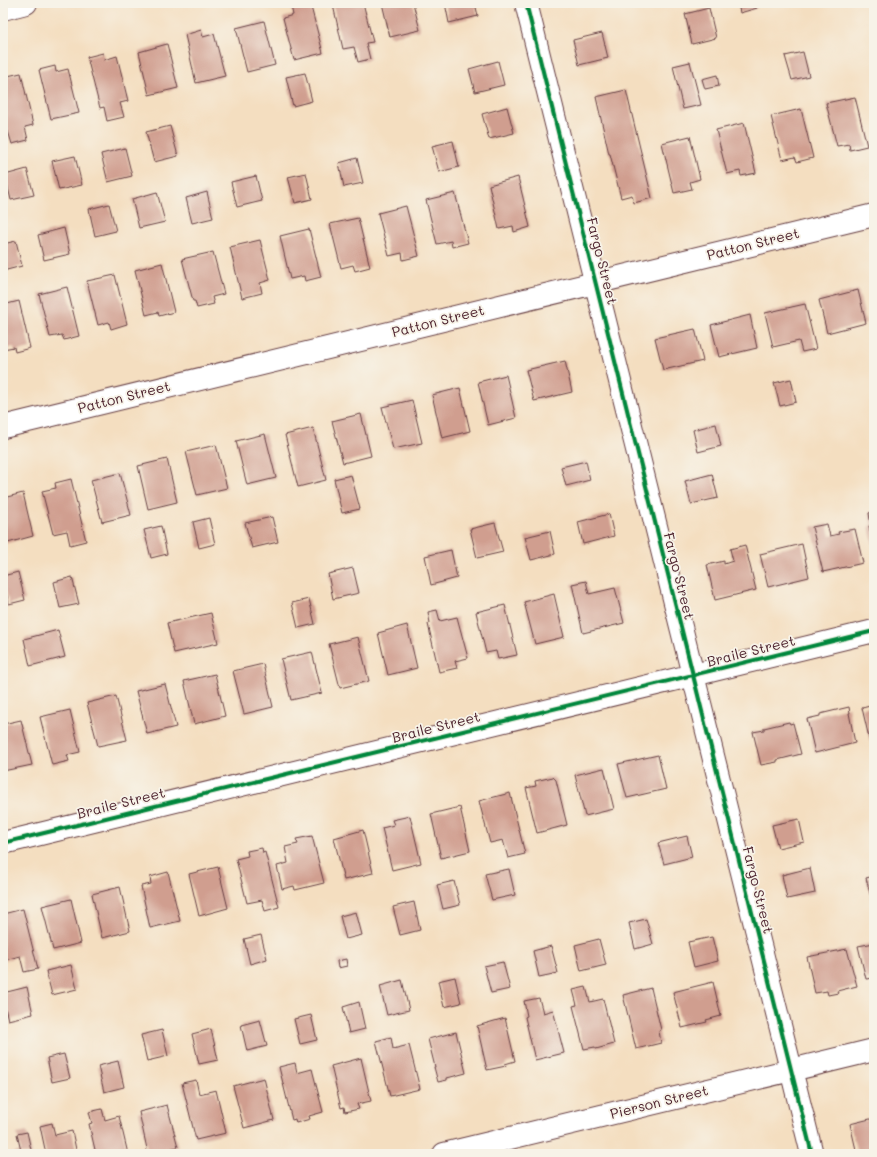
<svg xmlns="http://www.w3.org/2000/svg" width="877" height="1157" viewBox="0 0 877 1157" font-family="Mali,sans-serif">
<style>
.building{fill:#d09e8f}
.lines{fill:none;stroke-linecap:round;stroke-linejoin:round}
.minor-casing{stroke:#643c41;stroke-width:24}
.minor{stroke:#fff;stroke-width:22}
.cycleway-casing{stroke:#f7f3e8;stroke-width:6}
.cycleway{stroke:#00873e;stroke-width:4}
.labels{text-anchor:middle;stroke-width:3.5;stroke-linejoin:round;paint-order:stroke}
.street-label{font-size:14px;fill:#4a1f2b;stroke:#f7f3e8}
</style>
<rect width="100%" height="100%" fill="#f7f3e8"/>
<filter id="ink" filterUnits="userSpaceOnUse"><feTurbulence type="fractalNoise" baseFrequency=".025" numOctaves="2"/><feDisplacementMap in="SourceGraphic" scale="8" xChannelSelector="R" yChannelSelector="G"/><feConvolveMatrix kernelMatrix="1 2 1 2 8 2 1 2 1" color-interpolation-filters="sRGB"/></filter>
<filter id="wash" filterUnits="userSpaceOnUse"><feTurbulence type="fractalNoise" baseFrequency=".012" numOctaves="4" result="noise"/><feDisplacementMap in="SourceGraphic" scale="16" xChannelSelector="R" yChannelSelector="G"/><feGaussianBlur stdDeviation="0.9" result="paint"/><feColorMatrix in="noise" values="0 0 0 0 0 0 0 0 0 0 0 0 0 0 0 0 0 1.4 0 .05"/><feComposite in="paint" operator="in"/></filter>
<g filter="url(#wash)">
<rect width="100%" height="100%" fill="#f4dec0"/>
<g id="blocks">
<!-- building -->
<path class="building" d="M306,3H310L323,53L294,60L283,18L293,15L291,6Z
M341,3H363L373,42L366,43L370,59L358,62L354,47L343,49L333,5Z
M382,3H413L420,30L390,37Z
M445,3H475L478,16L449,23Z
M738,3H755L757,8L740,13Z
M709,8L716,38L692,44L685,14Z
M264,21L275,65L247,72L236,28Z
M201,30L203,37L214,34L225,76L196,83L185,35Z
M602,33L608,58L579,65L573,40Z
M167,44L178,88L149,95L139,52Z
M803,52L809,76L792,80L785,56Z
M103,53L104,60L117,56L128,101L120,103L124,117L107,121L104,107L100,108L87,57Z
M498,61L504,85L475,92L469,69Z
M690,62L701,105L683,109L673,66Z
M55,66L56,72L68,69L79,113L51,119L39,70Z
M21,73L33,125L25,127L28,140L12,144L8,131L4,132L3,130V77Z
M305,73L312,101L293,106L286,77Z
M717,75L719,86L705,89L702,79Z
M626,90L652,198L634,203L632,195L621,198L610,154H609L596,97Z
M855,97L867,146L850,150L849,144L837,146L826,103Z
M507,107L514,133L489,139L482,114Z
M801,109L813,158L797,162L795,157L782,160L771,116Z
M744,123L756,173L741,176L740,171L727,174L716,130Z
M170,126L178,156L154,162L146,132Z
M690,136L700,179L690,182L692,189L674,193L662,143Z
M453,141L459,167L439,172L432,146Z
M125,148L132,176L108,182L101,154Z
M75,156L82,185L59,190L52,161Z
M357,158L363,183L344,187L339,163Z
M27,169L34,195L11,200L5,175Z
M306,173L312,199L295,203L288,177Z
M256,176L262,201L237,207L231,182Z
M518,177L530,227L514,232L513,226L499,229L489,185Z
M157,192L165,222L139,228L132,199Z
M207,192L213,218L192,223L186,198Z
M455,193L468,243L452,247L451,241L437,244L426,200Z
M109,204L116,231L95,236L89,209Z
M406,206L419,256L403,260L402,253L389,256L378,213Z
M358,218L370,267L355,271L353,265L341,268L330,224Z
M64,228L70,254L44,260L38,235Z
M309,229L321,277L305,281L304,276L290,279L280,236Z
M260,240L270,280L260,283L262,293L242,298L230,247Z
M16,241L22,266L3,271V244Z
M213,252L224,294L212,297L214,304L197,308L195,301H193L182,259Z
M162,263L174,312L159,316L158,312L146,315L135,270Z
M115,275L127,324L111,329L109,322L98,325L87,281Z
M67,287L79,336L64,340L62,335L50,337L39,294Z
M858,290L866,323L827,333L819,300Z
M19,301L30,348L15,352L14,347L3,349V305Z
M805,304L816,349L802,352L799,341L773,347L765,313Z
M750,315L757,348L719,357L711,325Z
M695,329L703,361L663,370L655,338Z
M565,361L572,392L534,401L526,370Z
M506,375L516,418L488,425L478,382Z
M791,379L796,402L780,406L774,383Z
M460,388L470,431L442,438L432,395Z
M412,400L422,443L393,449L382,407Z
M361,414L371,456L343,463L332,421Z
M716,424L721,446L698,452L693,430Z
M313,428L326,480L298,487L285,435Z
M265,434L276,478L247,485L236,441Z
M216,445L227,488L197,495L186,452Z
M167,459L177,502L148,509L138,466Z
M586,461L590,480L566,486L561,467Z
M120,473L131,515L102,522L91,480Z
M712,474L718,498L691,504L685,481Z
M351,475L360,509L342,513L334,479Z
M71,479L86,541L70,545L67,531L53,534L42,491L56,488L55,483Z
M23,493L33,536L4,544L3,538V498Z
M874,511V544H873L869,526L871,525L869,513Z
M609,514L614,536L583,544L578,522Z
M272,517L278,542L252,548L245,523Z
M209,518L215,544L199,548L193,522Z
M495,523L503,552L477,558L470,529Z
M827,524L830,536L839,534L838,532L855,529L863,563L823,572L812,527Z
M161,526L167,554L151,558L144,530Z
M550,531L555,554L531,560L525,537Z
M802,544L809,577L768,587L760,554Z
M745,545L756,590L715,600L707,565L724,561V564L733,561L730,549Z
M451,550L457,578L431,585L425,556Z
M353,568L359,593L333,599L328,574Z
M18,572L25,600L9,604L3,580V576Z
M72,577L79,604L60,608L54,582Z
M586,581L589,594L615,588L624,623L583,633L572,584Z
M554,594L564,637L535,644L524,602Z
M309,599L315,624L298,628L292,603Z
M505,605L517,655L498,659L496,651L486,653L476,612Z
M437,610L440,621L457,617L468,658L455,661L457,668L439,672L428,624L430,623L428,612Z
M211,613L218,643L174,653L167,623Z
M407,625L417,668L388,675L378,633Z
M58,630L65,657L30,666L24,639Z
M358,637L369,681L340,688L329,644Z
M312,652L322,693L291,700L281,659Z
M263,664L273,707L244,714L233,671Z
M215,674L225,716L194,724L184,681Z
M165,684L176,727L147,734L136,691Z
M116,696L127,740L98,746L87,703Z
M874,705V741L870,742L862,708Z
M849,707L850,713H849L855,743L815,753L807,719L820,716V714Z
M70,710L80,752L67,755L69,761L52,765L40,717Z
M21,720L32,765L3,771V724Z
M789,722L790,724L793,723L801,754L777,760V762L761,765L753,732L764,730V728Z
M658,755L666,789L627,798L618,764Z
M604,768L614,809L585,816L575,775Z
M553,777L556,780L567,825L537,833L526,788L536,786L535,781Z
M510,793L525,854L508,858L503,840L490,843L479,801Z
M460,807L470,851L441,858L431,814Z
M410,816L421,863L392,870L382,828L394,825L392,820Z
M799,819L804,842L778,848L772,825Z
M363,830L373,873L344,880L334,838Z
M312,836L324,883L295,890L294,886L282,889L277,866L288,863L285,847L298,844L296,839Z
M687,836L692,857L664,864L658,843Z
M262,848L263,853L265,852L279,907L265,911L262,900L247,903L236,859L248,856L247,851Z
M218,867L228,908L199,916L189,874Z
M810,868L815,893L787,899L782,875Z
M509,869L515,895L492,900L485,874Z
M168,872L180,921L150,928L141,886L151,884L150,877Z
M874,876V905H873L866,878Z
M454,881L460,905L443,909L437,885Z
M120,887L130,931L102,938L92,894Z
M71,899L81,943L53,950L42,906Z
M414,902L420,930L400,935L393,907Z
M23,909L38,969L24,972L20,956L5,960L3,953V914Z
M356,912L362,935L346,939L340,916Z
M646,919L653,944L635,949L629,923Z
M261,935L267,959L250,964L244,939Z
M712,937L718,961L694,967L688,942Z
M599,939L606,965L581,971L575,945Z
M874,943V978L866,979L858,946Z
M551,946L558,973L539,977L533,951Z
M847,949L857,986L837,991L838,993L828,995L827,991L815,993L807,957Z
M346,959L347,966L338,968L337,961Z
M503,962L510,989L491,993L484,966Z
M71,965L77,989L52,995L46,971Z
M455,977L461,1003L444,1007L438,981Z
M402,980L409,1010L387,1015L380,986Z
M713,982L721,1016L706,1020L707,1022L682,1028L673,992Z
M27,987L33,1014L8,1020L3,999V993Z
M586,987L590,1002L603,999L614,1044L596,1049L595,1047L584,1049L573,1006L577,1005L573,990Z
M651,988L661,1030L659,1031L661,1043L636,1049L623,995Z
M539,998L543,1013L553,1010L564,1053L535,1060L525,1017L527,1016L524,1001Z
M359,1002L365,1029L349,1033L343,1007Z
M311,1015L317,1040L300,1044L294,1019Z
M505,1018L515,1061L505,1064L506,1066L487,1070L477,1026Z
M260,1020L267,1046L247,1051L241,1025Z
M211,1029L218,1060L199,1064L192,1034Z
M162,1030L168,1056L147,1061L141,1035Z
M456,1032L466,1073L447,1078V1080L438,1082L434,1067H435L428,1039Z
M391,1037L393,1049L409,1045L420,1089L390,1096L376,1041Z
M64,1054L70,1078L52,1082L47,1058Z
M361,1058L371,1101L357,1104L359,1109L345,1112L344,1107L341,1108L331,1066Z
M118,1061L124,1087L104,1092L98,1066Z
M295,1063L297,1073L312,1069L323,1112L309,1116L310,1119L296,1123L295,1119L292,1120L279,1067Z
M264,1078L274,1120L244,1128L233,1086Z
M196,1080L199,1094L216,1090L226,1133L196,1140L182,1083Z
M167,1105L178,1147L164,1150L165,1152L157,1154H147L146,1149H147L139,1112Z
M102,1109L105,1120L119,1116L128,1154H96L89,1124L92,1123L89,1112Z
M874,1118V1154H857L850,1124Z
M52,1123L55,1135L72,1131L77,1154H46L40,1126Z
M27,1132L32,1154H12L21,1151L17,1134Z"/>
</g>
</g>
<g filter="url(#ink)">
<use href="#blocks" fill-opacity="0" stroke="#643c41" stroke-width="1"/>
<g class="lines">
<defs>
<path id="minor" d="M526,3L812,1154
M3,9L26,3
M3,427L874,215
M3,843L874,631
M444,1154L874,1050"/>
</defs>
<!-- minor casing -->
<use href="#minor" class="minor-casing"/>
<!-- minor -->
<use href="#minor" class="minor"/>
<defs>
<path id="cycleway" d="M526,3L812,1154
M3,843L874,631"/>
</defs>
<!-- cycleway casing -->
<use href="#cycleway" class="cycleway-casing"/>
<!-- cycleway -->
<use href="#cycleway" class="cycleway"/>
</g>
</g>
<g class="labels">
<!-- street labels -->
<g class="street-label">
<text transform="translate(753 244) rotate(-14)" y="5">Patton Street</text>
<text transform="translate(602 261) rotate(76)" y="5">Fargo Street</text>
<text transform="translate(438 321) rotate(-14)" y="5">Patton Street</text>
<text transform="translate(124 397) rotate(-14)" y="5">Patton Street</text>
<text transform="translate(679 576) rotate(76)" y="5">Fargo Street</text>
<text transform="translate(751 651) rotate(-14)" y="5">Braile Street</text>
<text transform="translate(436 727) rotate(-14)" y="5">Braile Street</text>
<text transform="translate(121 803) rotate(-14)" y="5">Braile Street</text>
<text transform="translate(758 890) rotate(76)" y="5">Fargo Street</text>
<text transform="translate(659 1102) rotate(-14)" y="5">Pierson Street</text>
</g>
</g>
<!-- margin -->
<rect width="877" height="1157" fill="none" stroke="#f7f3e8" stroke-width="16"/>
</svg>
